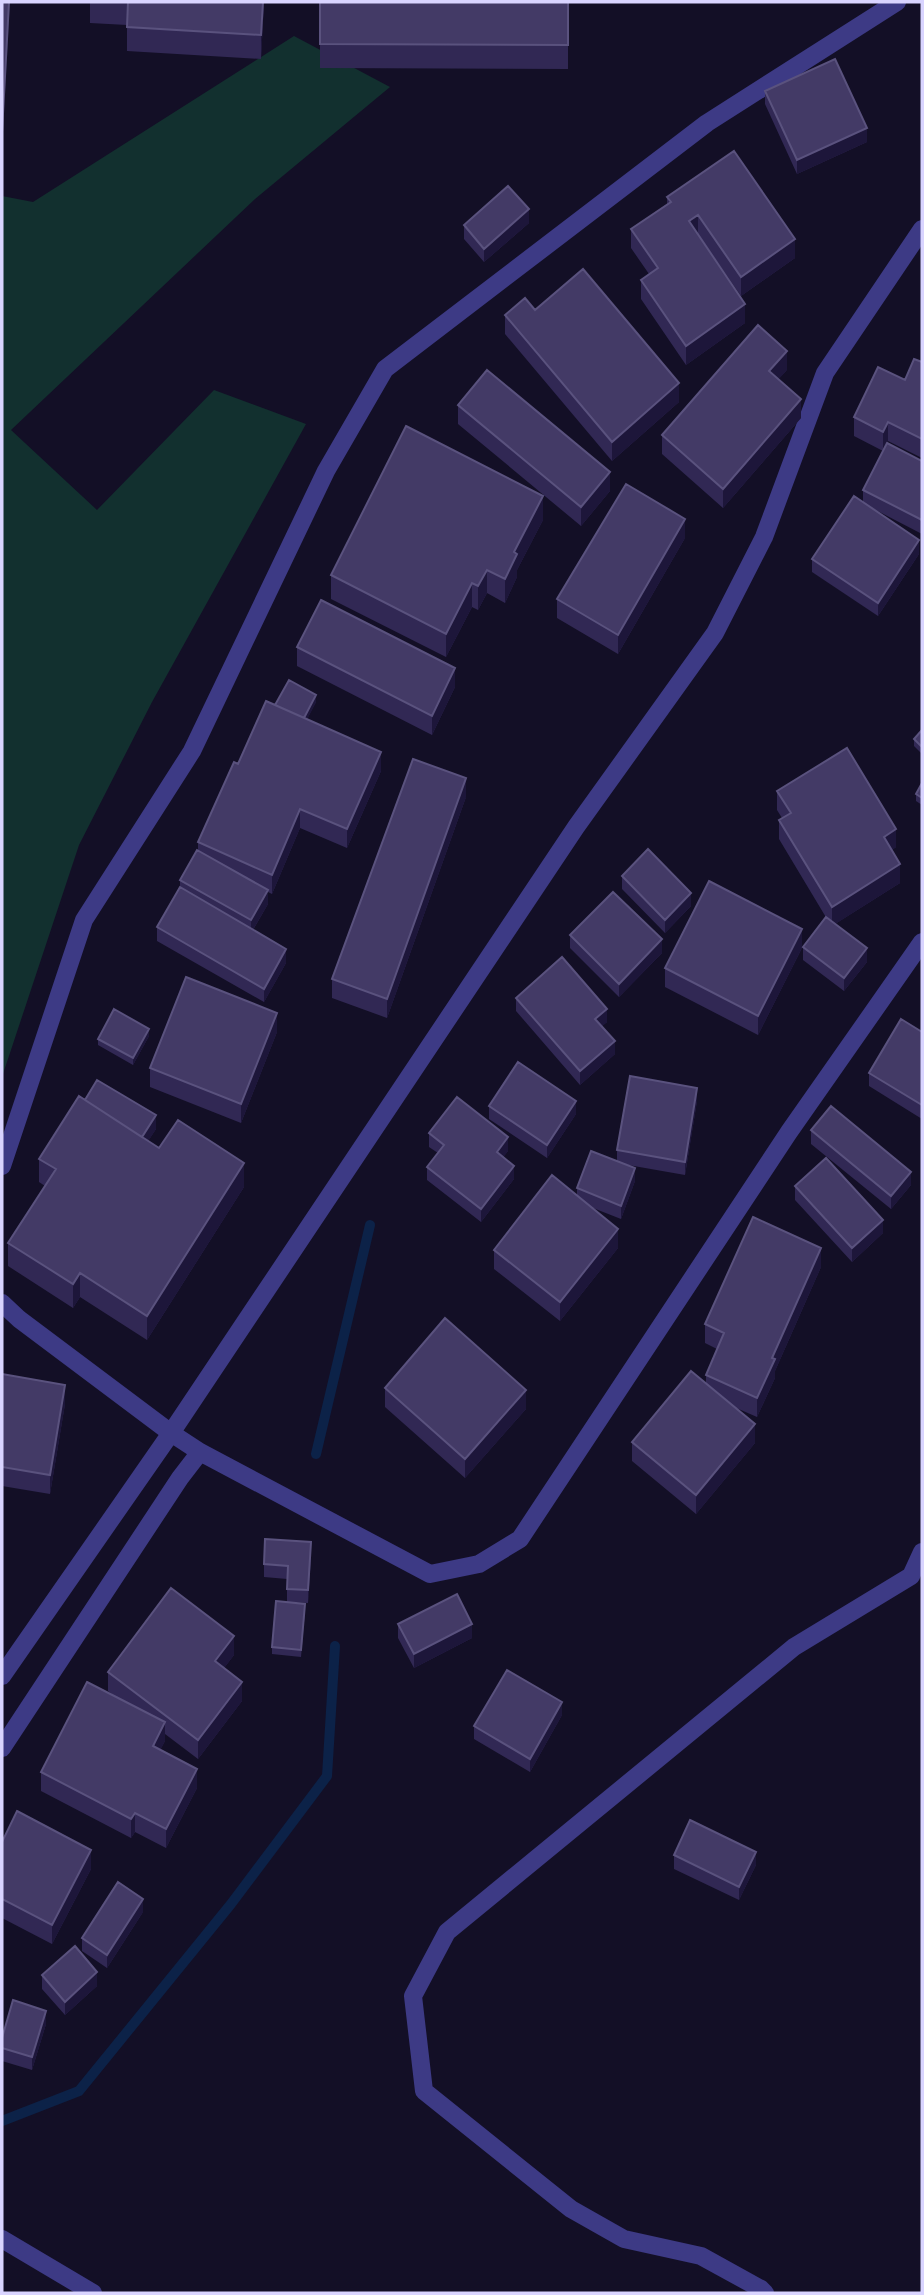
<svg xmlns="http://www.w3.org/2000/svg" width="924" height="2295" viewBox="0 0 924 2295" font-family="'Space Grotesk',sans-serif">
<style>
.green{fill:#12302f}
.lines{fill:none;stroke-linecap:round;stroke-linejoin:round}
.stream{stroke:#0c2248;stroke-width:10}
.minor{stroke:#3d3a85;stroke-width:18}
.wall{fill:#312854}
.shaded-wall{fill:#1d163a}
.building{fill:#433a66;stroke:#5a527e;stroke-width:2}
</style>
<rect width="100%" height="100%" fill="#130f26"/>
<!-- green -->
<path class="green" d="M294,36L390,87L255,199L11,430L97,510L214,390L306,424L152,702L79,845L2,1077V196L33,202Z"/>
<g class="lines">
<!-- stream -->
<path class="stream" d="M316,1454L370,1225
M2,2121L79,2091L231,1904L327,1776L335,1646"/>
<!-- minor -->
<path class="minor" d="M2,1166L84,920L192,751L326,471L385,369L707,123L897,2
M2,1303L19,1319L171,1433L200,1452L430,1574L479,1564L520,1539L789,1132L922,942
M2,1676L171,1433L576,827L715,633L764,537L825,373L922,229
M2,1748L180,1478L200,1452
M2,2239L93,2293
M765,2293L761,2289L701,2256L624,2239L571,2209L424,2091L413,1996L447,1932L794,1647L911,1576L922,1552"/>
</g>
<!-- wall -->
<path class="wall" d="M90,2H264L261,59L127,51V25L90,23Z
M320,2H568V69L320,68Z
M765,91L867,142L797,174L765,104Z
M667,197L795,258L741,296L698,234L745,323L686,365L641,299V280L649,274L631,248V229L667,204Z
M529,223L484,262L464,239V225Z
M505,315L679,402L612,461L505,334Z
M922,362V458L888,441L883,451L854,436V417L905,380Z
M787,370L778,379L801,418L723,508L662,454V435Z
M458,405L610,491L581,526L458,424Z
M922,461V534L868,506L919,554L878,616L812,572V559L863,503V490Z
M543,520L517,570V577L505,603L487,593L478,610L472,607L446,657L331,599V575Z
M685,538L618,654L557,618V599Z
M297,647L455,687L432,735L297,666Z
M316,702L307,719L381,771L347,848L300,828L272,894L268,892V904L253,930L286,963L264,1002L157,941V927L180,888V880L198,851V842L238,764L275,705Z
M922,730V754L914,746V739Z
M922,783V805L916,801V794Z
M777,791L896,847L892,850L900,883L835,924L867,962L844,991L803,960V947L827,919L779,839V820L782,818L777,810Z
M466,797L387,1018L332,998V979Z
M622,876L691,906L665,933L622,889Z
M570,935L662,953L619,997L570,948Z
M802,948L758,1035L665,987V968Z
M516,998L607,1022L602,1026L615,1054L580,1085L516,1011Z
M277,1032L241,1123L150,1087V1068Z
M922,1032V1119L869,1086V1073Z
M149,1036L133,1065L98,1045V1039Z
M85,1100L156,1129L148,1141L159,1148L244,1187L147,1340L80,1297L73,1308L8,1266V1243L45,1186L39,1182V1159Z
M697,1101L685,1175L628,1165L635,1181L621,1219L593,1208L618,1248L560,1321L494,1269V1250L577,1196V1188L617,1161V1150Z
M489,1106L576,1114L547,1158L489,1119Z
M811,1130L911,1185L891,1209L811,1144Z
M429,1133L508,1151L503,1157L514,1179L481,1222L427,1180V1167L438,1153L429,1147Z
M795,1186L883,1233L852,1262L795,1200Z
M821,1267L775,1371V1378L757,1417L734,1407L755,1443L696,1514L632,1461V1442L706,1383V1375L717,1349L705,1343V1324Z
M2,1374L65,1404L50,1494L2,1486Z
M385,1388L526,1409L465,1478L385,1407Z
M311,1556L308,1603L287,1602V1579L264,1577V1564Z
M305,1611L301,1657L272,1654V1647Z
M398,1624L472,1638L414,1668L398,1638Z
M234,1655L224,1668L242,1701L198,1759L165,1734V1741L160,1750L197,1788L166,1848L135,1832L131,1838L41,1791V1772L116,1697L108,1691V1672Z
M562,1715L530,1772L474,1739V1726Z
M2,1842L91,1869L52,1944L2,1918Z
M674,1855L756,1865L739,1900L674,1869Z
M143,1912L107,1968L82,1951V1938Z
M42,1975L97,1986L65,2015L42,1989Z
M46,2024L32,2070L2,2061V2038Z"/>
<!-- shaded-wall -->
<path class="shaded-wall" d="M9,2H10L2,151V132Z
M263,2H264L261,59V35Z
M867,128V142L797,174V160Z
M529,209V223L484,262V249Z
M698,215V234L689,221Z
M795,239V258L741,296V277Z
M745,304V323L686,365V346Z
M787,351V370L769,390V371Z
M679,383V402L612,461V442Z
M801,399V418L723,508V489Z
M888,422V441L883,451V432Z
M610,472V491L581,526V507Z
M543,496V520L517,570V577L505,603V579L514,552Z
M685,519V538L618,654V635Z
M919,540V554L878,616V603Z
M487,570V593L478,610V586Z
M472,583V607L446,657V634Z
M455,668V687L432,735V716Z
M316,695V702L303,728V721Z
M381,752V771L347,848V829Z
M466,778V797L387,1018V999Z
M300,809V828L272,894V875Z
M896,829V847L884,856V837Z
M900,864V883L832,926V907Z
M268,890V904L251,933V920Z
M691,893V906L665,933V920Z
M802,929V948L758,1035V1016Z
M662,939V953L619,997V984Z
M867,948V962L844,991V978Z
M286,949V963L264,1002V989Z
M607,1009V1022L595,1032V1019Z
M277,1013V1032L241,1123V1104Z
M149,1029V1036L133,1065V1058Z
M615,1041V1054L580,1085V1071Z
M697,1088V1101L685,1175V1162Z
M576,1101V1114L547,1158V1145Z
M156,1115V1129L140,1154V1141Z
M508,1137V1151L497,1166V1152Z
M244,1163V1187L147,1340V1316Z
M514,1166V1179L481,1222V1209Z
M635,1168V1181L621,1219V1206Z
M911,1172V1185L891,1209V1196Z
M883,1220V1233L852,1262V1248Z
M618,1229V1248L560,1321V1302Z
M821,1248V1267L775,1371V1378L757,1417V1398L772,1358Z
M80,1273V1297L73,1308V1284Z
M65,1385V1404L50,1494V1475Z
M526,1390V1409L465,1478V1459Z
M755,1424V1443L696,1514V1495Z
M311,1542V1556L308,1603V1590Z
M472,1624V1638L414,1668V1654Z
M234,1636V1655L215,1680V1661Z
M242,1682V1701L198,1759V1740Z
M562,1702V1715L530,1772V1759Z
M165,1722V1741L153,1765V1746Z
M197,1769V1788L166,1848V1829Z
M135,1813V1832L131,1838V1819Z
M91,1850V1869L52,1944V1925Z
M756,1852V1865L739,1900V1887Z
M143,1899V1912L107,1968V1955Z
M97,1972V1986L65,2015V2002Z
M46,2011V2024L32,2070V2057Z"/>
<!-- building -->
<path class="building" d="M2,2H9L2,132Z
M128,2H263L261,35L127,27Z
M320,2H568V45L320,44Z
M835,59L867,128L797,160L765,91Z
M734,151L795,239L741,277L698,215L689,221L745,304L686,346L641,280L658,268L631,229L671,202L667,197Z
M508,186L529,209L484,249L464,225Z
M583,269L679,383L612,442L505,315L525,298L535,310Z
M758,325L787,351L769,371L801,399L723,489L662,435Z
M914,359L922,362V439L888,422L883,432L854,417L878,367L905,380Z
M487,370L610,472L581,507L458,405Z
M406,426L543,496L514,552L517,554L505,579L487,570L478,586L472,583L446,634L331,575Z
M887,443L922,461V520L863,490Z
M626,484L685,519L618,635L557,599Z
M854,496L919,540L878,603L812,559Z
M321,600L455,668L432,716L297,647Z
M289,680L316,695L304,718L275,705Z
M266,701L381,752L347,829L300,809L272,875L198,842L234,762L238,764Z
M922,730V747L914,739Z
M847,748L896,829L884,837L900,864L832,907L779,820L791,813L777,791Z
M413,759L466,778L387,999L332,979Z
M922,783V798L916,794Z
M648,849L691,893L665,920L622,876Z
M197,850L268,890L251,920L180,880Z
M709,881L802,929L758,1016L665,968Z
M180,887L286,949L264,989L157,927Z
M613,892L662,939L619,984L570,935Z
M826,917L867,948L844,978L803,947Z
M562,957L607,1009L595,1019L615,1041L580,1071L516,998Z
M186,977L277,1013L241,1104L150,1068Z
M114,1009L149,1029L133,1058L98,1039Z
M901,1019L922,1032V1105L869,1073Z
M518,1062L576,1101L547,1145L489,1106Z
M630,1076L697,1088L685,1162L617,1150Z
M97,1080L156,1115L142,1137L85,1100Z
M79,1096L159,1148L178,1120L244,1163L147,1316L80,1273L73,1284L8,1243L56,1169L39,1159Z
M457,1097L508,1137L497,1152L514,1166L481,1209L427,1167L444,1145L429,1133Z
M831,1106L911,1172L891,1196L811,1130Z
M591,1151L635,1168L621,1206L577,1188Z
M826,1158L883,1220L852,1248L795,1186Z
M552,1175L618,1229L560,1302L494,1250Z
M753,1217L821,1248L772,1358L775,1359L757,1398L706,1375L724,1333L705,1324Z
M445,1318L526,1390L465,1459L385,1388Z
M691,1371L755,1424L696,1495L632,1442Z
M2,1374L65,1385L50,1475L2,1467Z
M265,1539L311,1542L308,1590L287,1589L288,1566L264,1564Z
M171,1588L234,1636L215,1661L242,1682L198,1740L108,1672Z
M457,1594L472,1624L414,1654L398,1624Z
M276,1601L305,1604L301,1650L272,1647Z
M507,1670L562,1702L530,1759L474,1726Z
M87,1682L165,1722L153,1746L197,1769L166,1829L135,1813L131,1819L41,1772Z
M17,1811L91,1850L52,1925L2,1899V1842Z
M690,1820L756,1852L739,1887L674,1855Z
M118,1882L143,1899L107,1955L82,1938Z
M75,1946L97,1972L65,2002L42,1975Z
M13,2000L46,2011L32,2057L2,2048V2038Z"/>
<!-- border -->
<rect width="924" height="2295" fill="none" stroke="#d9d4ff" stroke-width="7"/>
</svg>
